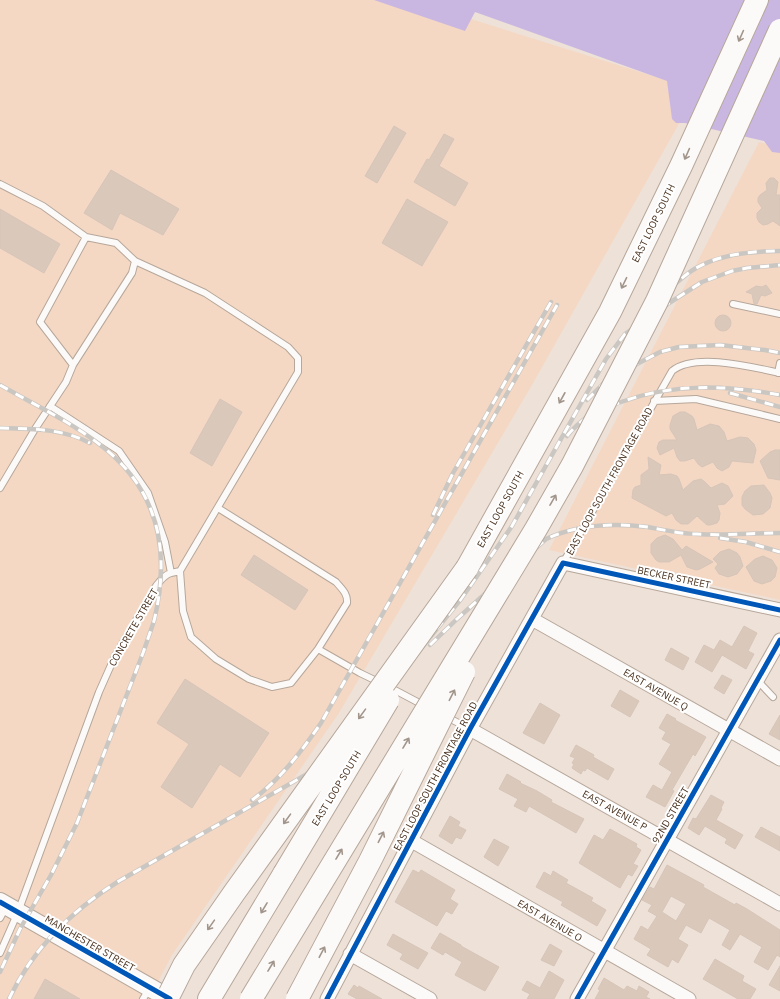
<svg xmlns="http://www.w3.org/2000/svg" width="780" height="999" viewBox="0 0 780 999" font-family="'IBM Plex Sans',sans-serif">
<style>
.built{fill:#f4d8c4}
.water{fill:#cab7e1}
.building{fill:#dac8bb;stroke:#d6c5b8;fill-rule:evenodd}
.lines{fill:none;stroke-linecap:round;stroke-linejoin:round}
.lane-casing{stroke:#b6a79a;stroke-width:8}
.street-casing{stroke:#b6a79a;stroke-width:15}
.secondary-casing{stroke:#b6a79a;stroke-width:20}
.highway-casing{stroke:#b6a79a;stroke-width:24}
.lane{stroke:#fcfaf9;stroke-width:6}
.street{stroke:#fcfaf9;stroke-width:13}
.secondary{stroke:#fcfaf9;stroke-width:18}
.highway{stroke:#fcfaf9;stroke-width:22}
.rail-casing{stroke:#cac6c2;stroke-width:4.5}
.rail{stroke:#fff;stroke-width:3;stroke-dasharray:9;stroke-linecap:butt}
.highway-bridge-casing{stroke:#b6a79a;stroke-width:24;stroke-linecap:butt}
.highway-bridge{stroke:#fcfaf9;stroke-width:22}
.cycleway-casing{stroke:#fff;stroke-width:8}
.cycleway{stroke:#0057b8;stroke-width:5}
.oneway{stroke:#a2968c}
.labels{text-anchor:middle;stroke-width:4;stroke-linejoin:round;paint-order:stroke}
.street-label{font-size:10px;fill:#49321f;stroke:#fff}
</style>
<rect width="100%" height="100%" fill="#eee1d8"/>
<!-- built -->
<path class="built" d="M0,0H410L698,90L532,385L339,713L172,955L149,999H0Z
M759,142L780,147V600L549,550Z"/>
<!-- water -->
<path class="water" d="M374,0H780V153L772,152L764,141L685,123H676L672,119L667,81L475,12L465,31Z"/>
<!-- building -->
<path class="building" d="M394,126L406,133L377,183L365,176Z
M444,134L454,139L439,166L468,183L455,206L414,182L427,159L429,160Z
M111,170L179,209L163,235L120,213L112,230L84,213Z
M770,178H774L778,182L776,195H780V226L773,221L768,224L763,225L759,222L757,218V213L762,208L758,202V198L760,195L767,190L766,183Z
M407,199L448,222L422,266L382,243Z
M0,209L60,244L44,273L0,248Z
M766,285L772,293L765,296L761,295L757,304H754L752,294L746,292L756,286L762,287Z
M715 323a8 8 0 1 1 16 0a8 8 0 1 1-16 0Z
M220,399L242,412L212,466L190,453Z
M680,412H685L692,416L694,419L697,430L710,424L719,426L724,432L727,441L740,437L748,438L754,444L756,450L753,463L732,461L729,467L722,471L717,468L713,462L702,467L698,464L694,458L685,461H680L677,457L674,448L660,455L657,448L659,442L663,440H677L670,429V425L673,416Z
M775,450H780V480L768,478L760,461L770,452Z
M648,457L661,465L659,475L671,474L677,476L679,479L683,490L693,481L701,479L705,482L711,488L722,483L728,486L733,496L725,504L717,505L720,513L719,520L717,523L710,525H707L697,516L688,524H681L676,520L672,513L666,516L632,498L633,490L635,487L641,485V475L649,469Z
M764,485L770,493L772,498L770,508L763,514L753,515L745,509L742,505V497L745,491L751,486Z
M665,535L673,539L682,550L686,546L713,562L700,569L696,570L687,567L681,555L669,562H659L656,560L651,553V544L657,538Z
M729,549L737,553L740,557L743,566L737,574L728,577L719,574L715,568L718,564L713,559L720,552Z
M254,555L308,590L295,610L241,575Z
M763,556L772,560L777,568L775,577L771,581L762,584L754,581L746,567L755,559Z
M744,626L757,633L748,651L754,654L746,669L722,655L712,672L695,662L704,645L714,650L720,640L732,647Z
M671,648L689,658L683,670L665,660Z
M722,675L732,680L724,694L714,688Z
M185,679L269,733L240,777L220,764L192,808L161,787L189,744L157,723Z
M620,690L639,701L630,717L611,706Z
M540,703L560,715L544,744L523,733Z
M667,714L676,719L675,720L706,737L695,756L693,754L672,790L674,791L665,807L646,797L653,785L662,790L672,772L659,764L671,744L662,739L666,732L659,728Z
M780,715V740L769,734Z
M576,745L594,755L593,757L614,769L608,780L587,768L585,771L583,770L581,774L572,768L574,764L572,763L575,758L570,756Z
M507,774L521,782L520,783L537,791L552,800L551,802L584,819L576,833L529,806L526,812L514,806L518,799L499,789Z
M711,795L724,802L721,808L722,809L716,820L743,835L735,849L725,843L727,839L705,826L699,835L688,828L693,818L696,819Z
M450,816L460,822L458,826L466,830L461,839L456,837L452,844L439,836Z
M761,827L780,837V851L755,837Z
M610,829L637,844L636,847L641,850L633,864L638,866L632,876L628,874L620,888L579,863L594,835L603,840Z
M494,839L509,847L498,866L484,857Z
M667,865L704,885L703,887L735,905L736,903L747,909L780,930V957L777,955L768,970L754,962L762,947L740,934L730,950L722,945L730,930L709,918L701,933L686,925L678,939L688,945L678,963L672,959L668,967L647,955L651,949L634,939L641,926L648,930L657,916L648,911L652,905L642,900L650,887L654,889ZM671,896L686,904L676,921L662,912Z
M413,870L419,873L421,870L455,890L450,899L458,904L452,914L446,911L437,926L395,902Z
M553,871L568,880L566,883L593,898L591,901L606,910L597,926L561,905L563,902L536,887L544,872L551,876Z
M440,933L461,945V946L499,967L485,991L455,975L462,962L445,952L443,955L431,948Z
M393,934L428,953L418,969L400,959L403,954L387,945Z
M550,944L562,951L554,966L541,960Z
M715,959L744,976L742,981L756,989L750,999H738L703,979Z
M780,966V991L769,985Z
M549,971L564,980L554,999H527L530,994L522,990L527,981L540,988Z
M604,978L624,990L627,986L637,991L639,986L649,992L646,997L650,999H595L600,990L598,989Z
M45,979L80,999H34Z
M354,985L358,988L359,986L382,999H357L348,994Z"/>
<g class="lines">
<defs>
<path id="lane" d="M0,184L43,206L86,237L116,243L135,261L132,273L73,365
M135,261L205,293L288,347L298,358V372L180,571
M733,304L780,314
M778,373L780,363
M654,401L696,399L780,419
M0,488L35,429L66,382L73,365L40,322L86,237
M563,563L672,371C695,352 752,367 780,373
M171,573L180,571L183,611L191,637L216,659L249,679L272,687L291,683L318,649L347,603C348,594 342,589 336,582L218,508
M318,649L360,673L391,688L425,706
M757,680L773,697
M445,716L470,729
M0,918L6,907
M0,953L18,912L99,692L115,656L156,586C161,580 164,575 171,573L165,542L148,493L119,451L50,406
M143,999L149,989"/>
<path id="street" d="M532,619L780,759
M470,729L780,904
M410,840L689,999
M350,954L430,999
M327,999L470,729L563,563L780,610
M577,999L780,640"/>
<path id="secondary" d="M0,902L170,999"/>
<path id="highway" d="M467,568L610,312L681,166L757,0
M209,999L284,874"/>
</defs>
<!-- lane casing -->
<use href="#lane" class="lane-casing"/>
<!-- street casing -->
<use href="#street" class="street-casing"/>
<!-- secondary casing -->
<use href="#secondary" class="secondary-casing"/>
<!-- highway casing -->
<use href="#highway" class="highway-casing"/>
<!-- lane -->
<use href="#lane" class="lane"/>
<!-- street -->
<use href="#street" class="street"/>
<!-- secondary -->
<use href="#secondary" class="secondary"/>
<!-- highway -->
<use href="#highway" class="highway"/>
<defs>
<path id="rail" d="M643,316C660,300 676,280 696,268C721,254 752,251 780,251
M0,385C33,404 69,421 99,444C159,489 171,551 154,621L143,653L77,823L51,875L20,929L0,972
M730,393L780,407
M587,400L603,384L635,365L660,352L679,347L720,345L765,350L780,353
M0,428C31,429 61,428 90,443
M567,436C574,427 588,415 598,410C605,407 613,405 621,402C674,383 725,385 780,395
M433,515L453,473L551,302
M720,538L746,542L780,552
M430,645L457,619L546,539C578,524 615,523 648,527C664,530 681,534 697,534C725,536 752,533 780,533
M252,800C281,779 301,752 321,723L557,305
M9,999C33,948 71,911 119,881L316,769L342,748L361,728L402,672L461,599L512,526L606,359L625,334L666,305L702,282L732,271L747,268L780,265"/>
</defs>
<!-- rail casing -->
<use href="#rail" class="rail-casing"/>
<!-- rail -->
<use href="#rail" class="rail"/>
<defs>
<path id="highway-bridge" d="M284,874L388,700
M167,999L184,965L234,893L467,568
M251,999L536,529L572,466L657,301L780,30
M297,999L370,861L464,672"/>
</defs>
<!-- highway-bridge casing -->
<use href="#highway-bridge" class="highway-bridge-casing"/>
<!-- highway-bridge -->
<use href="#highway-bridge" class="highway-bridge"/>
<defs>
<path id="cycleway" d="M0,902L170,999
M327,999L470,729L563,563L780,610
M577,999L780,640"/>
</defs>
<!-- cycleway casing -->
<use href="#cycleway" class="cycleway-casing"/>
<!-- cycleway -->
<use href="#cycleway" class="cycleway"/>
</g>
<!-- one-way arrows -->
<defs><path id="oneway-shaft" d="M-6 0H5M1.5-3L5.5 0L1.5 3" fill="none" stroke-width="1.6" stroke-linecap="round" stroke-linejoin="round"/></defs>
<g class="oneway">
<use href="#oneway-shaft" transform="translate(741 36) rotate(114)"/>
<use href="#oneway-shaft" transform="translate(687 154) rotate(114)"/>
<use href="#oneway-shaft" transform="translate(624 283) rotate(116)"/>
<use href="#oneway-shaft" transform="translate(562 398) rotate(119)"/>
<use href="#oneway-shaft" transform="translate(553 500) rotate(-60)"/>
<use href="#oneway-shaft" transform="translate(452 695) rotate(-63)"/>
<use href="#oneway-shaft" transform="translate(362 714) rotate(126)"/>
<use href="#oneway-shaft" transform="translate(406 743) rotate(-59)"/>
<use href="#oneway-shaft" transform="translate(287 819) rotate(126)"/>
<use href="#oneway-shaft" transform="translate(381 837) rotate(-63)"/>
<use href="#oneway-shaft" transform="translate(339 854) rotate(-59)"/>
<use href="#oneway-shaft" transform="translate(264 908) rotate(121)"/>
<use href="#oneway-shaft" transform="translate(211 925) rotate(125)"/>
<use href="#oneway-shaft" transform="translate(322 952) rotate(-62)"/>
<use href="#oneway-shaft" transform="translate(271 966) rotate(-59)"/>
</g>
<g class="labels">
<!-- street labels -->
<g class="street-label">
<text transform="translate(653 223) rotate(-64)" y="4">EAST LOOP SOUTH</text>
<text transform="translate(609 481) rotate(-61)" y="4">EAST LOOP SOUTH FRONTAGE ROAD</text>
<text transform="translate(500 509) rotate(-61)" y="4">EAST LOOP SOUTH</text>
<text transform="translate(674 577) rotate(12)" y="4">BECKER STREET</text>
<text transform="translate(133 627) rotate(-60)" y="4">CONCRETE STREET</text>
<text transform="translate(656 689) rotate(30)" y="4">EAST AVENUE Q</text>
<text transform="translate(435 776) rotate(-62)" y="4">EAST LOOP SOUTH FRONTAGE ROAD</text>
<text transform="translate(336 788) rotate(-59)" y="4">EAST LOOP SOUTH</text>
<text transform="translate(615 810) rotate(29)" y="4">EAST AVENUE P</text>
<text transform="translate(670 815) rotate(-60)" y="4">92ND STREET</text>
<text transform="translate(550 920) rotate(30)" y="4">EAST AVENUE O</text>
<text transform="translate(90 943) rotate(30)" y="4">MANCHESTER STREET</text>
</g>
</g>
</svg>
